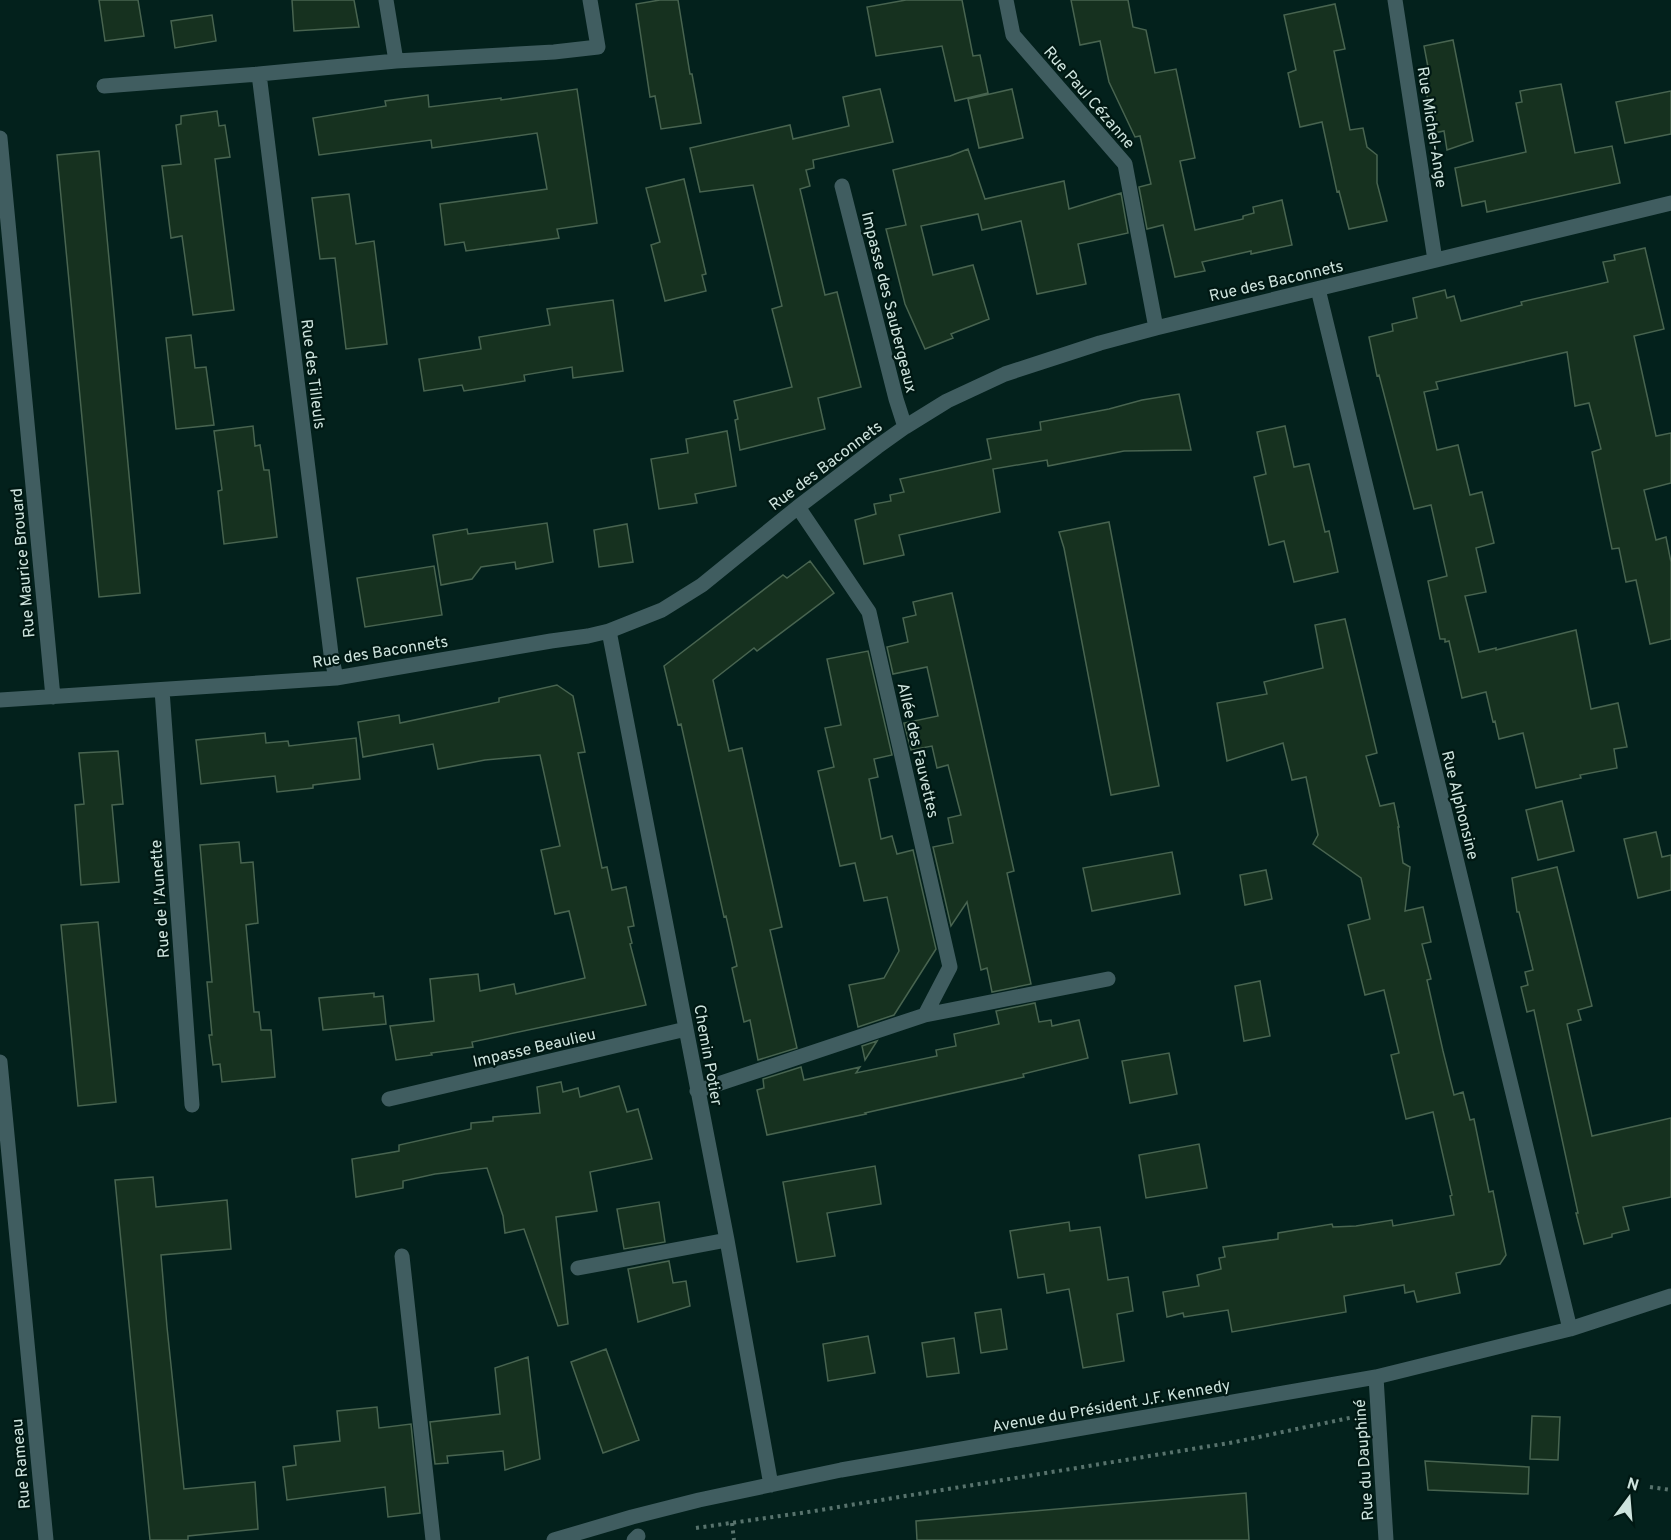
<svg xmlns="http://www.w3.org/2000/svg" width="1671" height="1540" viewBox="0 0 1671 1540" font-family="Overpass,sans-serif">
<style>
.building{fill:#16311f;stroke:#486450;stroke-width:1.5}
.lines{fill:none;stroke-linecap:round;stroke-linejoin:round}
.path{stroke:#58736d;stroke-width:4;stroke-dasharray:3 4.5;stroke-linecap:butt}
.minor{stroke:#405d60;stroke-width:15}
.labels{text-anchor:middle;stroke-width:4.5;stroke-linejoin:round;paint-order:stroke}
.street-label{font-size:16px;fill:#cee4de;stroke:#001813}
</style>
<rect width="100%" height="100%" fill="#03211c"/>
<!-- building -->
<path class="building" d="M99,0H138L144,36L105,41Z
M292,0H354L359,27L294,31Z
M660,0H678L690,74H692L701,123L661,129L655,96L650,97L636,4Z
M906,0H962L973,56L980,55L988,93L955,101L942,46L876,56L867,7Z
M1071,0H1128L1133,27L1146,30L1155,73L1176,69L1195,158L1180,161L1195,230L1243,219V216L1254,213L1253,207L1282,200L1292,245L1251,254V251L1202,262L1205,271L1175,277L1163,225L1147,229L1139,187L1151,184L1140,136L1135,137L1109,82L1100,41L1080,45Z
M1335,4L1345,49L1334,51L1350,130L1363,128L1367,147L1377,155V183L1387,221L1349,229L1339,191L1337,192L1322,122L1300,127L1288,73L1296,70L1284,15Z
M212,15L216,41L175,48L171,21Z
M1453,40L1473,141L1447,150L1444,131L1434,133L1422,69L1428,67L1424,46Z
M1561,84L1575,153L1612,146L1620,183L1487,212L1485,201L1462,206L1455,168L1526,152L1516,103L1522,102L1520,91Z
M577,89L597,223L557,229L559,238L466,251L464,242L445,245L440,204L547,189L537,133L432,148L431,140L319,155L313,118L386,106L385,101L428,95L429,107L501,98V100Z
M880,89L893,142L813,160L814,168L806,170L810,186L800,189L825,295L837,292L861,387L818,398L825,429L740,450L735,420L738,419L734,401L792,387L772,309L782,306L753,185L700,192L690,148L790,125L793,139L849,126L843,97Z
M1012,89L1023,138L979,148L968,99Z
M1671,91V134L1625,143L1616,102Z
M217,111L219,126L225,125L230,157L215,159L234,310L193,315L182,236L171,238L162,166L181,164L176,125L181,124V116Z
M968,149L985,199L1064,181L1069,209L1121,193L1128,233L1078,244L1086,284L1037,294L1021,221L982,230L978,214L921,226L933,275L973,265L989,319L951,334L953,338L925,349L905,304L886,229L906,225L893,170L950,156Z
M99,151L140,593L99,597L57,155Z
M684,179L706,274L702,275L706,291L665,301L651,245L660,242L646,188Z
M349,194L356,244L374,241L387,344L346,349L335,258L320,259L312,198Z
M1645,248L1664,329L1634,336L1656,436L1671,433V483L1644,490L1656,540L1666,537L1671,562V639L1650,644L1636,580L1626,582L1619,548L1612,549L1592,452L1601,449L1589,403L1575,406L1567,352L1436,382L1438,389L1424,392L1437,450L1458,445L1470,495L1482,492L1494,543L1476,548L1486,592L1465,596L1479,652L1496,648V650L1576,630L1591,709L1618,703L1627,747L1614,749L1617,768L1580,775L1581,778L1536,788L1523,733L1499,739L1495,721L1493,722L1486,692L1462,698L1449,641L1445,642V639H1440L1428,581L1447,576L1431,505L1414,509L1379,375L1377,376L1369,337L1393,331L1392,324L1417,318L1413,298L1445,290L1447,298L1454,296L1461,321L1522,305L1521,302L1608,282L1603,262L1615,260L1614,255Z
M613,300L623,371L573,378L572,367L524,375L525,381L464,391L462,385L424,391L419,359L481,349L479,337L550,325L547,309Z
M191,335L195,368L206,367L214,425L176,429L166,338Z
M1179,394L1191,450L1124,451L1048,466L1047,460L993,469L1000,512L899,535L904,555L864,564L855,520L876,514L874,504L891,501L890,495L904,492L900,479L991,459L987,439L1041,430L1040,422L1109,409L1142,400Z
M253,426L255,446L260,445L264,470H269L277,537L224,544L218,491L222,490L214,431Z
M1285,426L1294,467L1309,464L1325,532L1329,531L1338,572L1294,582L1284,541L1269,545L1254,477L1266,474L1257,432Z
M727,431L736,486L695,494L697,503L659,509L651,459L688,453L686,439Z
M1109,522L1159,786L1111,795L1064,548L1059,532Z
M547,523L553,562L516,569L515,562L481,567L472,579L441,585L433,535L467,529L468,534Z
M627,524L633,562L599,567L594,530Z
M810,561L834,593L757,651L754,648L713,680L729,751L742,748L782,927L770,930L797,1048L758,1060L750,1020L744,1022L732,968L737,966L726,916L724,917L681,724L678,725L664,666L783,575L787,578Z
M434,566L442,615L365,627L357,578Z
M952,593L1014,871L1007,873L1031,984L992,992L987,968L981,970L967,902L951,926L933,847L953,843L948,818L961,815L948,765L937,768L932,746L911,750L904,723L938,716L927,667L893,674L887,647L908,642L903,618L916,615L913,602Z
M1345,619L1377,753L1366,756L1380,806L1394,803L1399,827H1398L1403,863L1410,867L1405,911L1423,907L1431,942L1422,944L1431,979L1427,980L1443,1051L1454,1095L1463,1092L1470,1120L1474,1119L1489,1192L1493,1191L1506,1255L1500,1264L1456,1273L1460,1293L1417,1302L1414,1291L1405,1293L1404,1285L1344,1296L1346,1312L1232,1332L1228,1310L1184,1317L1183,1313L1167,1317L1163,1292L1199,1286L1197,1275L1221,1269L1219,1258L1225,1257L1223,1247L1278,1239V1233L1332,1224L1333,1227L1356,1226L1392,1220L1393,1226L1454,1215L1450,1196L1452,1195L1433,1112L1406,1119L1391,1055L1399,1053L1384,990L1365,995L1348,925L1370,919L1361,878L1313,844L1318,835L1306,777L1292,780L1283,743L1227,761L1217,703L1267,694L1264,682L1323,668L1315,625Z
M868,651L892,755L874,759L878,777L869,779L881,839L892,836L897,854L913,850L936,949L894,1015L858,1027L849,985L884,978L899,951L887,897L864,901L855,863L840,866L818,771L834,767L825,728L841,725L827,659Z
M557,685L573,696L585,752L578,753L602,868L607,867L612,890L626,887L634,926L628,927L632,943L630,944L646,1005L472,1042L473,1047L431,1053L432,1055L396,1060L390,1026L434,1021L430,979L478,974L480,991L514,984L516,994L585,978L569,911L555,914L541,850L560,846L540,755L485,760L438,769L433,744L363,757L358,722L399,715L400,723L499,702V698Z
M265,733L266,743L288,741L289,746L356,738L360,779L313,785V788L277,792L275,776L201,784L196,740Z
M118,751L123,804L112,805L119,882L81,885L75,805L84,804L79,753Z
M1562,801L1574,851L1538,860L1526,810Z
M1656,832L1662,857L1671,855V890L1638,898L1624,839Z
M239,842L241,863L253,862L258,923L246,925L254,1012H259L261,1030H271L275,1077L222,1082L220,1064L213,1065L209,1035H212L207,982H212L200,845Z
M1172,852L1180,894L1092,911L1083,868Z
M1557,867L1592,1006L1578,1010L1581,1020L1567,1024L1592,1136L1671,1118V1197L1623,1207L1629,1230L1612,1234V1237L1584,1244L1576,1213H1578L1534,1010L1527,1012L1521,987L1528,985L1525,972L1533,970L1519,912H1517L1512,878Z
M1266,870L1272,899L1245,905L1240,875Z
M98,922L116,1102L78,1106L61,925Z
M1260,981L1270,1036L1244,1041L1235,986Z
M374,993V997L383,996L386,1024L323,1030L319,998Z
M1035,1003L1039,1022L1051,1020L1052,1026L1079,1020L1088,1058L1023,1074L1024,1077L865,1113L866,1114L767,1135L757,1090L764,1088L763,1079L801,1067L804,1080L860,1067L856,1073L937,1056L936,1050L956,1046L954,1034L999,1024L996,1011Z
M877,1041L865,1060L862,1046Z
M1169,1053L1177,1094L1130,1103L1122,1061Z
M561,1082L563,1092L578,1088L580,1097L619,1086L627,1112L638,1109L652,1159L590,1172L597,1211L556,1217L568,1324L558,1326L524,1229L505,1233L503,1216L487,1168L435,1174L403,1181V1188L356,1197L352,1159L399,1151V1145L471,1129V1123L493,1121V1117L540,1113L537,1087Z
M1199,1144L1207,1188L1146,1198L1139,1155Z
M875,1166L881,1204L827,1213L835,1256L797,1262L783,1182Z
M153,1177L156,1207L227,1200L231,1249L161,1255L167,1327L184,1489L255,1482L258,1529L188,1536V1540H150L115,1180Z
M659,1202L665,1242L624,1249L617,1209Z
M1069,1222L1070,1231L1100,1227L1108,1280L1128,1277L1133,1311L1117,1314L1124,1361L1083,1368L1069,1289L1047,1293L1044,1274L1018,1278L1010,1231Z
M669,1261L673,1283L686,1281L690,1306L638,1322L628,1269Z
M1001,1309L1007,1349L981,1353L975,1313Z
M868,1336L875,1373L828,1381L823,1344Z
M954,1338L959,1373L927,1377L922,1343Z
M606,1349L639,1440L603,1453L571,1362Z
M528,1357L540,1459L505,1470L503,1451L447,1456L448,1463L435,1464L430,1422L500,1414L495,1368Z
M377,1407L379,1428L411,1424L420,1513L388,1517L385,1487L287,1500L283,1467L296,1465L294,1446L340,1441L337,1411Z
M1532,1416L1560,1417L1558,1460L1530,1459Z
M1425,1461L1529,1467L1528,1494L1428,1490Z
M1246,1493L1249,1540H917L916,1521Z"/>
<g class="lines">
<!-- path -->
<path class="path" d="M1650,1487L1671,1490
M732,1523L734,1540
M696,1528L808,1512L1235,1442L1354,1417"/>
<!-- minor -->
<path class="minor" d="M1006,0L1013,35L1125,164L1156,328
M1395,0L1435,260
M396,61L554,52L598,47L590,0
M104,86L259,74
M0,138L53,697
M842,186L896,399L905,427
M1318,289L1570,1329
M609,631L727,1240L771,1485
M336,678L331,654L259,74L396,61L386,0
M162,690L192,1105
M0,700L336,678L551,641L588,636L609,631L662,610L702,585L798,507L877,447L905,427L947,401L1005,374L1100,343L1156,328L1671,203
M925,1015L1108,979
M0,1062L46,1540
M697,1091L925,1015L950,967L869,612L798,507
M389,1099L686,1029
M402,1256L433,1540
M578,1268L727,1240
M1376,1377L1386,1540
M554,1540L632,1517L699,1500L841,1470L1376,1377L1570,1329L1671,1296
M634,1540L638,1536"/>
</g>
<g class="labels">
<!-- street labels -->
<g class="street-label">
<text transform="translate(1090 97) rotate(49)" y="6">Rue Paul Cézanne</text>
<text transform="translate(1433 127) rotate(81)" y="6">Rue Michel-Ange</text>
<text transform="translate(1276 280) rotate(-13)" y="6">Rue des Baconnets</text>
<text transform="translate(890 302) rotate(76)" y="6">Impasse des Saubergeaux</text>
<text transform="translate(314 374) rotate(83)" y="6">Rue des Tilleuls</text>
<text transform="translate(825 465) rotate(-37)" y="6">Rue des Baconnets</text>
<text transform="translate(22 563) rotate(-95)" y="6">Rue Maurice Brouard</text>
<text transform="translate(380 651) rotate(-9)" y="6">Rue des Baconnets</text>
<text transform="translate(919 750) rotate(77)" y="6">Allée des Fauvettes</text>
<text transform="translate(1461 805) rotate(76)" y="6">Rue Alphonsine</text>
<text transform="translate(159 899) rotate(-94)" y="6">Rue de l'Aunette</text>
<text transform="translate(534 1047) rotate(-13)" y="6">Impasse Beaulieu</text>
<text transform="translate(709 1055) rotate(80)" y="6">Chemin Potier</text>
<text transform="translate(1111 1405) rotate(-10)" y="6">Avenue du Président J.F. Kennedy</text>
<text transform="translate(1363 1460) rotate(-94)" y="6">Rue du Dauphiné</text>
<text transform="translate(20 1464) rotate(-95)" y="6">Rue Rameau</text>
</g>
</g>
<!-- north arrow -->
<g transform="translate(1629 1498) rotate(16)" stroke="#001813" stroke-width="4.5" paint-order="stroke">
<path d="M0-4.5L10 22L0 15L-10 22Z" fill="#cee4de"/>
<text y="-9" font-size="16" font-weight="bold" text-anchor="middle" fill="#cee4de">N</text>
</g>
</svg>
